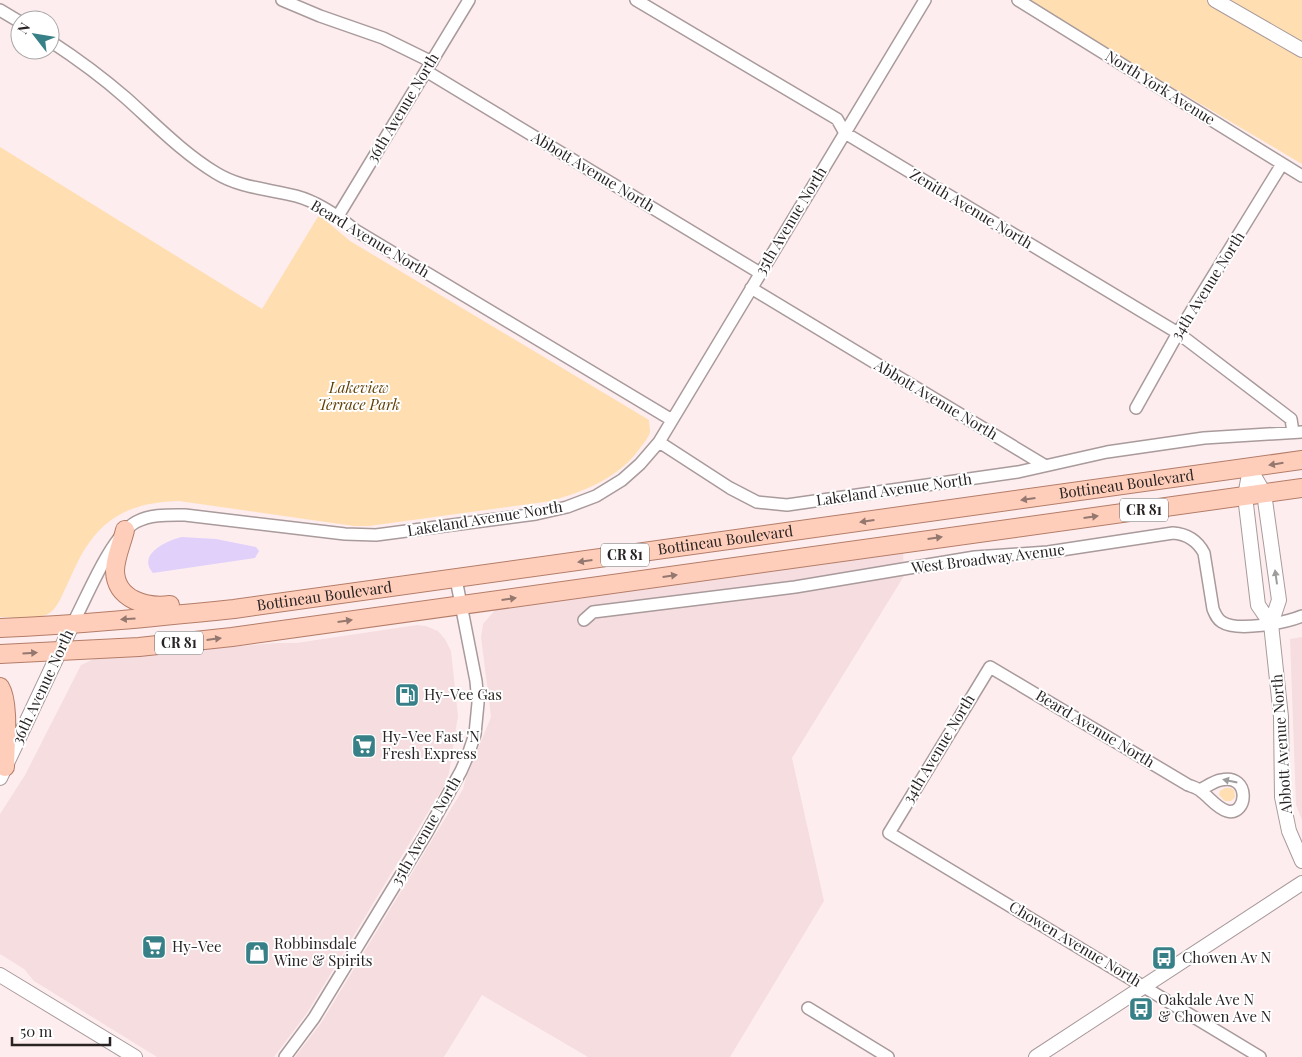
<svg xmlns="http://www.w3.org/2000/svg" width="1302" height="1057" viewBox="0 0 1302 1057" font-family="'Playfair Display',serif">
<style>
.built{fill:#f6dde0}
.green{fill:#ffdeb1}
.water{fill:#e1d1fa}
.lines{fill:none;stroke-linecap:round;stroke-linejoin:round}
.minor-casing{stroke:#a99a9c;stroke-width:14}
.tertiary-casing{stroke:#a99a9c;stroke-width:16}
.primary-casing{stroke:#b37d68;stroke-width:20}
.minor{stroke:#fff;stroke-width:11}
.tertiary{stroke:#fff;stroke-width:14}
.primary{stroke:#fecebb;stroke-width:18}
.oneway{fill:#94786f}
.oneway2{fill:#9f9c9c}
.labels{text-anchor:middle;stroke-width:4;stroke-linejoin:round;paint-order:stroke}
.shield{fill:#fff;stroke:#696565;stroke-width:1}
.shield-label{font-size:14px;font-weight:bold;fill:#292323}
.street-label{font-size:15px;fill:#292323;stroke:#fff}
.park-label{font-size:15px;font-style:italic;fill:#5f3f02;stroke:#fff}
.poi-label{font-size:15px;fill:#292323;stroke:#fff;text-anchor:start}
</style>
<rect width="100%" height="100%" fill="#feedef"/>
<!-- built -->
<path class="built" d="M903,550L904,576L792,758L824,901L730,1057H588L482,995L444,1057H295L321,1023L463,789L466,778L491,717L481,637L483,624L495,610L504,606Z
M417,625L426,626L438,631L445,639L451,651L458,716L449,773L444,786L307,1013L274,1057H157L34,981L24,969L0,954V814L25,775L81,665L96,658L276,643H296Z
M1302,637V820L1296,805L1290,639Z"/>
<!-- green -->
<path class="green" d="M1025,0H1302V164Z
M0,147L262,309L319,215L350,241L649,420C649,423 650,428 650,432C649,437 643,444 640,448C619,478 585,491 551,501L369,526H354L179,501C142,502 111,511 89,543C79,556 73,573 66,587C61,597 57,610 46,615C32,621 14,617 0,617Z
M1225,788H1231L1234,790L1235,797L1231,801H1225L1219,795L1220,791Z"/>
<!-- water -->
<path class="water" d="M182,537L216,539L256,547L259,551L255,558L153,573C136,554 168,540 182,537Z"/>
<g class="lines">
<defs>
<path id="minor" d="M282,0L320,16L383,38L432,62
M636,0L837,119L845,133L1178,333L1291,419L1293,432
M1018,0L1302,176
M0,10L20,22
M50,41C76,58 102,77 126,98C155,124 183,153 216,173C240,188 269,189 296,196C318,202 337,215 355,230L672,420
M426,71L760,273
M338,216L469,0
M751,288L1044,465
M1136,408L1178,333L1282,164
M659,442L730,488L757,502L787,505L1018,472L1107,452L1204,438L1302,432
M584,620L593,612L795,587L975,557L1048,552L1173,533C1187,534 1197,540 1204,553L1213,609C1215,614 1217,619 1222,622C1237,632 1285,623 1302,616
M73,623C87,597 111,536 136,522C151,514 169,515 185,515L345,534L376,535L536,514L567,507L596,496L622,480L640,464L659,442L925,0
M1200,790C1206,787 1214,781 1221,780C1251,773 1248,817 1227,811C1217,808 1210,798 1202,792C1198,788 1193,787 1188,785L990,667L889,833L1260,1057
M808,1008L888,1057
M285,1057L314,1018L426,834L461,771L468,755L475,734L478,703L476,681L456,579"/>
<path id="tertiary" d="M1215,0L1302,50
M1250,469L1264,493L1279,600L1271,624L1281,717L1282,797L1289,831L1302,861
M1250,469L1245,496L1258,605L1271,624
M0,778L73,623
M0,975L135,1057
M1036,1057L1302,883"/>
<g id="primary">
<path d="M125,530C122,543 115,558 115,571C116,600 147,608 170,605"/>
<path id="s1" d="M0,628C78,625 156,617 234,609L1302,460"/>
<path d="M0,654L139,647L232,637L1302,488"/>
<path d="M0,687C10,703 5,747 5,767"/>
</g>
</defs>
<!-- minor casing -->
<use href="#minor" class="minor-casing"/>
<!-- tertiary casing -->
<use href="#tertiary" class="tertiary-casing"/>
<!-- primary casing -->
<use href="#primary" class="primary-casing"/>
<!-- minor -->
<use href="#minor" class="minor"/>
<!-- tertiary -->
<use href="#tertiary" class="tertiary"/>
<!-- primary -->
<use href="#primary" class="primary"/>
</g>
<!-- one-way arrows -->
<defs><path id="oneway-solid" d="M-6-.8H1V-3.2L6.5 0L1 3.2V.8H-6Z" transform="scale(1.25)"/></defs>
<g class="oneway">
<use href="#oneway-solid" transform="translate(1276 464) rotate(171)"/>
<use href="#oneway-solid" transform="translate(1028 499) rotate(172)"/>
<use href="#oneway-solid" transform="translate(1091 517) rotate(-8)"/>
<use href="#oneway-solid" transform="translate(867 521) rotate(172)"/>
<use href="#oneway-solid" transform="translate(935 538) rotate(-8)"/>
<use href="#oneway-solid" transform="translate(585 561) rotate(172)"/>
<use href="#oneway-solid" transform="translate(670 576) rotate(-8)"/>
<use href="#oneway-solid" transform="translate(509 599) rotate(-8)"/>
<use href="#oneway-solid" transform="translate(128 619) rotate(176)"/>
<use href="#oneway-solid" transform="translate(345 621) rotate(-8)"/>
<use href="#oneway-solid" transform="translate(214 639) rotate(-7)"/>
<use href="#oneway-solid" transform="translate(30 653) rotate(-4)"/>
</g>
<g class="oneway2">
<use href="#oneway-solid" transform="translate(1276 577) rotate(-98)"/>
<use href="#oneway-solid" transform="translate(1230 781) rotate(-168)"/>
</g>
<!-- icons -->
<defs>
<symbol id="fuel-square" viewBox="-11 -11 22 22"><rect x="-9" y="-9" width="18" height="18" rx="4" fill="#388087" stroke="#fff"/><path d="M-5.5-6h7V0h2V4h1.3V-2.5L3-4.5l.8-.8L6-3V5H2.5V1h-1V6h-7ZM-4.2-4.7v3.2H.2V-4.7Z" fill="#fff"/></symbol>
<symbol id="supermarket-square" viewBox="-11 -11 22 22"><rect x="-9" y="-9" width="18" height="18" rx="4" fill="#388087" stroke="#fff"/><path d="M-6-5.5h2.5l.6 2H6L4.5 2H-2.5L-4.4-4H-6ZM-1.5 3.2a1.3 1.3 0 1 0 .1 0ZM3 3.2a1.3 1.3 0 1 0 .1 0Z" fill="#fff"/></symbol>
<symbol id="shop-square" viewBox="-11 -11 22 22"><rect x="-9" y="-9" width="18" height="18" rx="4" fill="#388087" stroke="#fff"/><path d="M-5-2.5h2.3a2.7 3.5 0 0 1 5.4 0H5L5.5 6h-11ZM-1.5-2.5h3a1.5 2.3 0 0 0-3 0Z" fill="#fff"/></symbol>
<symbol id="bus-square" viewBox="-11 -11 22 22"><rect x="-9" y="-9" width="18" height="18" rx="4" fill="#388087" stroke="#fff"/><path d="M-5-6H5V4H4V6H2V4H-2V6H-4V4H-5ZM-3.5-4V0h7V-4ZM-3.5 1.2v1.5H-2V1.2ZM2 1.2v1.5H3.5V1.2Z" fill="#fff"/></symbol>
</defs>
<g fill-rule="evenodd">
<use href="#fuel-square" x="393" y="681" width="28" height="28"/>
<use href="#supermarket-square" x="350" y="732" width="28" height="28"/>
<use href="#supermarket-square" x="140" y="933" width="28" height="28"/>
<use href="#shop-square" x="243" y="939" width="28" height="28"/>
<use href="#bus-square" x="1150" y="944" width="28" height="28"/>
<use href="#bus-square" x="1127" y="995" width="28" height="28"/>
</g>
<g class="labels">
<!-- shield labels -->
<g class="shield">
<rect x="1120" y="498.5" width="48" height="23" rx="4"/>
<rect x="601" y="543.5" width="48" height="23" rx="4"/>
<rect x="155" y="631.5" width="48" height="23" rx="4"/>
</g>
<g class="shield-label">
<text x="1144" y="515">CR 81</text>
<text x="625" y="560">CR 81</text>
<text x="179" y="648">CR 81</text>
</g>
<!-- street labels -->
<g class="street-label">
<text transform="translate(1160 88) rotate(32)" y="5">North York Avenue</text>
<text transform="translate(403 108) rotate(-59)" y="5">36th Avenue North</text>
<text transform="translate(593 172) rotate(31)" y="5">Abbott Avenue North</text>
<text transform="translate(971 209) rotate(31)" y="5">Zenith Avenue North</text>
<text transform="translate(791 221) rotate(-59)" y="5">35th Avenue North</text>
<text transform="translate(370 239) rotate(31)" y="5">Beard Avenue North</text>
<text transform="translate(1208 286) rotate(-58)" y="5">34th Avenue North</text>
<text transform="translate(936 400) rotate(31)" y="5">Abbott Avenue North</text>
<text dy="5" stroke="none"><textPath href="#s1" startOffset="1136">Bottineau Boulevard</textPath></text>
<text transform="translate(894 490) rotate(-8)" y="5">Lakeland Avenue North</text>
<text transform="translate(485 519) rotate(-9)" y="5">Lakeland Avenue North</text>
<text dy="5" stroke="none"><textPath href="#s1" startOffset="731">Bottineau Boulevard</textPath></text>
<text transform="translate(988 559) rotate(-7)" y="5">West Broadway Avenue</text>
<text dy="5" stroke="none"><textPath href="#s1" startOffset="326">Bottineau Boulevard</textPath></text>
<text transform="translate(43 687) rotate(-65)" y="5">36th Avenue North</text>
<text transform="translate(1095 729) rotate(31)" y="5">Beard Avenue North</text>
<text transform="translate(1282 744) rotate(-94)" y="5">Abbott Avenue North</text>
<text transform="translate(939 749) rotate(-59)" y="5">34th Avenue North</text>
<text transform="translate(426 831) rotate(-60)" y="5">35th Avenue North</text>
<text transform="translate(1075 944) rotate(31)" y="5">Chowen Avenue North</text>
</g>
<!-- park labels -->
<g class="park-label">
<text x="359" y="393">Lakeview<tspan x="359" dy="17">Terrace Park</tspan></text>
</g>
<!-- poi labels -->
<g class="poi-label">
<text x="424" y="700">Hy-Vee Gas</text>
<text x="382" y="742">Hy-Vee Fast 'N<tspan x="382" dy="17">Fresh Express</tspan></text>
<text x="274" y="949">Robbinsdale<tspan x="274" dy="17">Wine &amp; Spirits</tspan></text>
<text x="172" y="952">Hy-Vee</text>
<text x="1182" y="963">Chowen Av N</text>
<text x="1158" y="1005">Oakdale Ave N<tspan x="1158" dy="17">&amp; Chowen Ave N</tspan></text>
</g>
</g>
<!-- north arrow -->
<g transform="translate(35 35) rotate(301)"><circle r="24" fill="#ffffff" stroke="#a9a7a7"/>
<path d="M0-4L9 19L0 12L-9 19Z" fill="#388087"/>
<text y="-8" font-size="14" font-weight="bold" text-anchor="middle" fill="#292323">N</text>
</g>
<!-- scale -->
<path d="M12 1037v8h98v-8" fill="none" stroke="#292323" stroke-width="2.5"/>
<text x="20" y="1037" font-size="15" fill="#292323" stroke="#ffffff" stroke-width="4" paint-order="stroke">50 m</text>
</svg>
